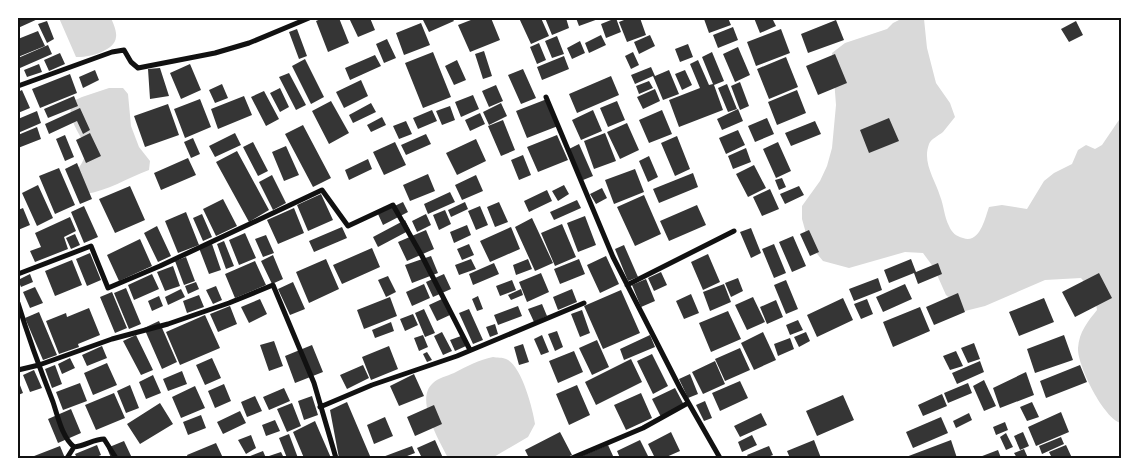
<svg xmlns="http://www.w3.org/2000/svg" width="1139" height="476" viewBox="0 0 1139 476" font-family="'Nunito Sans',sans-serif">
<style>
.water{fill:#d9d9d9}
.building{fill:#353535}
.lines{fill:none;stroke-linecap:round;stroke-linejoin:round}
.minor{stroke:#111;stroke-width:5}
.neatline{fill:none;stroke:#111;stroke-width:2}
</style>
<rect width="100%" height="100%" fill="#fff"/>
<!-- water -->
<path class="water" d="M59,18H111C113,23 117,31 116,37C115,51 88,58 76,57Z
M903,18L924,19L927,48L936,83L950,103L955,117C951,122 947,127 943,132C938,136 931,139 929,144C922,163 935,179 940,196C944,206 944,216 949,226C952,233 956,236 963,238C980,244 985,218 989,207L1002,205L1027,209L1044,181L1054,173L1072,164L1078,150L1086,145L1095,149L1102,145L1121,117V423C1104,419 1077,365 1078,348C1079,332 1088,321 1097,310L1094,293L1081,278L1045,280L985,306L965,311L946,295L934,268L923,253L905,252L849,268L823,261L809,244L802,219V206L820,181L827,166L832,148L836,105L832,53L845,43L887,29L893,23Z
M109,88H123L128,94L131,126L139,147L150,161L149,170C127,178 108,191 85,194L77,170C97,145 75,138 71,114C70,111 71,106 71,102L82,97Z
M493,357C497,358 502,357 506,359C521,364 533,409 535,424L528,437L492,458H448C440,442 414,399 433,383C438,378 447,376 454,373C467,366 479,360 493,357Z"/>
<!-- building -->
<path class="building" d="M18,18H40L18,28Z
M323,18H339L349,43L328,52L316,21Z
M349,18H370L375,30L358,37Z
M422,18H452L454,21L429,32Z
M476,18H491L500,40L470,52L458,25Z
M519,18H541L549,36L531,44Z
M545,18H566L569,28L552,35Z
M576,18H601L579,26Z
M616,18L621,32L606,38L601,24Z
M629,18H640L646,35L627,42L619,22Z
M708,18H728L731,25L709,33L704,19Z
M754,18H772L776,26L760,33Z
M836,20L844,40L808,53L801,34Z
M47,21L54,39L47,43L38,24Z
M1076,21L1083,35L1069,42L1061,29Z
M421,23L430,45L404,55L396,33Z
M733,27L738,40L718,48L713,35Z
M297,29L307,56L299,59L289,32Z
M781,29L790,53L756,66L747,42Z
M38,31L45,46L18,57V39Z
M601,35L606,45L589,53L585,43Z
M650,35L655,46L639,54L634,42Z
M557,36L564,54L552,58L545,41Z
M387,39L396,58L384,63L376,44Z
M580,41L585,53L572,59L567,48Z
M539,43L546,60L537,64L530,47Z
M688,44L693,57L680,62L675,49Z
M48,45L52,54L20,68L18,58Z
M738,47L750,75L735,82L723,54Z
M484,51L492,76L483,79L475,54Z
M433,52L451,97L423,108L405,63Z
M633,52L639,65L631,69L625,56Z
M712,52L724,81L714,85L723,110L679,127L669,100L700,88L690,64L698,60L709,85L713,84L702,57Z
M60,53L65,64L49,71L44,60Z
M835,54L847,83L818,95L806,66Z
M375,55L381,66L350,80L345,68Z
M564,56L569,69L542,80L537,67Z
M786,57L798,87L769,99L757,69Z
M305,59L324,97L311,104L292,66Z
M457,60L466,80L454,85L445,66Z
M39,64L42,72L27,77L24,70Z
M190,64L201,90L181,99L170,73Z
M651,67L655,76L669,70L679,94L663,100L653,76L635,84L631,75Z
M160,68L169,96L150,99L148,69Z
M523,69L536,98L521,104L508,75Z
M95,70L99,80L83,88L79,77Z
M685,70L692,85L682,90L675,74Z
M289,73L306,105L296,110L279,77Z
M70,74L77,93L40,108L32,89Z
M611,76L619,95L577,113L569,94Z
M361,80L368,96L344,108L336,92Z
M649,81L653,88L639,94L636,86Z
M740,82L749,106L740,110L731,86Z
M222,84L228,98L215,103L209,90Z
M727,84L737,109L728,112L718,88Z
M496,85L503,101L489,107L482,91Z
M280,88L289,107L280,112L270,93Z
M655,89L660,101L643,109L637,97Z
M22,90L30,108L18,113V92Z
M797,90L806,113L777,125L768,102Z
M264,91L279,119L266,126L251,97Z
M473,95L479,109L461,117L455,102Z
M74,96L78,106L48,118L44,109Z
M244,96L252,115L218,129L211,109Z
M200,99L211,127L185,138L174,109Z
M547,99L558,126L527,138L516,111Z
M331,101L349,133L329,144L312,111Z
M617,101L625,120L608,127L600,108Z
M371,103L376,112L353,123L349,115Z
M501,103L507,116L489,125L483,112Z
M168,104L179,135L145,147L134,116Z
M450,106L455,120L442,125L436,111Z
M80,108L90,130L83,134L77,121L49,134L45,124Z
M738,109L743,121L722,130L717,119Z
M432,110L437,121L418,129L413,118Z
M593,110L602,131L581,140L572,120Z
M662,110L672,134L649,143L639,120Z
M37,111L41,123L18,133V119Z
M480,113L485,124L470,131L465,120Z
M382,117L386,125L371,132L367,125Z
M767,118L774,134L755,142L748,126Z
M889,118L899,141L869,153L860,130Z
M503,120L515,150L501,156L488,126Z
M406,121L412,134L399,139L393,126Z
M815,121L821,134L791,146L785,133Z
M627,123L639,150L620,159L607,132Z
M303,125L331,178L313,187L285,134Z
M37,127L41,139L18,148V135Z
M738,130L745,145L726,154L719,138Z
M90,133L101,156L86,163L76,140Z
M235,133L241,145L215,157L209,146Z
M605,133L616,161L594,169L584,141Z
M426,134L431,144L406,155L401,145Z
M65,135L74,157L65,161L56,139Z
M557,135L568,160L538,172L527,147Z
M677,136L690,169L675,176L661,143Z
M193,138L200,154L191,158L184,142Z
M476,139L486,161L457,175L446,153Z
M253,142L268,171L258,176L243,147Z
M395,142L406,165L384,175L373,152Z
M778,142L791,171L776,178L763,149Z
M579,144L593,176L583,180L569,149Z
M286,146L299,175L284,181L272,152Z
M746,148L751,162L733,169L728,156Z
M237,151L269,210L249,222L216,162Z
M523,155L531,175L519,180L511,160Z
M649,156L658,177L648,182L639,161Z
M188,158L196,175L161,190L154,173Z
M368,159L372,169L349,180L345,170Z
M77,163L92,199L80,204L65,169Z
M754,165L766,188L748,197L736,174Z
M59,168L75,205L55,214L39,176Z
M635,169L644,192L614,204L605,180Z
M693,173L698,187L659,203L653,189Z
M428,174L435,191L410,201L403,185Z
M272,175L286,203L273,210L259,182Z
M476,175L483,191L462,200L455,185Z
M782,178L786,187L779,190L775,180Z
M38,185L53,218L37,226L22,193Z
M564,185L569,194L558,201L552,191Z
M130,186L145,220L115,233L99,199Z
M799,186L804,195L785,204L780,194Z
M602,188L607,198L596,204L590,194Z
M770,189L779,209L762,216L753,197Z
M547,190L552,201L529,212L524,201Z
M450,192L455,202L428,214L424,204Z
M321,194L333,220L308,231L297,205Z
M644,195L661,234L635,246L617,207Z
M223,199L237,226L216,236L203,209Z
M577,200L581,208L554,220L550,212Z
M403,202L408,212L383,225L378,214Z
M465,202L468,209L451,217L448,210Z
M499,202L508,222L495,227L487,207Z
M697,205L706,225L669,241L660,221Z
M84,206L98,237L84,243L71,212Z
M480,206L488,225L476,230L468,211Z
M23,208L30,225L18,230V210Z
M294,208L304,233L278,244L267,220Z
M445,210L451,224L439,230L433,215Z
M186,212L199,245L178,253L165,221Z
M202,214L212,237L203,241L193,218Z
M426,214L431,225L417,232L412,221Z
M585,216L596,245L578,252L567,223Z
M70,217L76,231L64,237L68,249L35,262L30,251L41,247L35,233Z
M532,218L553,263L535,271L515,227Z
M405,220L410,230L378,247L373,237Z
M562,224L576,257L555,266L541,233Z
M467,225L471,235L454,243L450,232Z
M157,226L171,256L158,262L144,233Z
M342,227L347,238L314,252L309,241Z
M511,227L520,249L490,262L480,241Z
M751,228L761,253L751,258L740,232Z
M426,230L434,249L407,261L398,242Z
M809,230L819,252L810,256L800,234Z
M245,233L256,258L239,265L229,240Z
M75,234L80,245L71,249L66,238Z
M266,235L274,253L263,257L255,239Z
M793,236L806,266L792,272L779,242Z
M140,239L152,266L119,281L107,255Z
M224,241L234,266L226,269L217,244Z
M212,244L221,270L209,274L199,248Z
M469,244L474,255L462,260L457,249Z
M774,244L786,273L774,278L762,249Z
M624,245L638,277L628,281L615,249Z
M372,248L380,267L342,284L333,265Z
M90,253L101,280L87,286L76,259Z
M708,254L720,282L703,290L691,262Z
M273,255L283,279L272,284L261,261Z
M431,256L438,273L412,283L405,265Z
M606,256L619,284L600,293L587,265Z
M186,257L195,281L184,285L175,261Z
M326,259L339,289L309,303L296,272Z
M471,259L476,269L459,275L455,265Z
M528,259L532,269L516,275L513,265Z
M579,259L585,274L560,284L554,269Z
M911,259L916,272L938,263L942,274L918,284L914,273L889,283L884,270Z
M72,260L82,285L55,296L45,271Z
M255,261L266,285L235,298L225,274Z
M494,263L499,274L473,285L469,274Z
M173,266L180,286L165,291L157,272Z
M661,272L667,285L654,291L648,278Z
M541,273L549,292L527,302L519,282Z
M1099,273L1112,298L1075,317L1062,292Z
M30,274L33,282L21,287L18,280Z
M152,274L159,289L134,300L128,285Z
M444,274L451,289L433,297L426,282Z
M388,276L396,292L386,297L378,280Z
M738,278L743,291L731,297L725,283Z
M878,278L882,290L854,301L849,289Z
M646,279L655,301L641,307L632,285Z
M512,280L516,290L500,296L496,286Z
M786,280L798,309L786,314L774,285Z
M196,282L199,289L188,294L185,286Z
M293,282L305,309L290,315L278,289Z
M424,284L430,298L412,306L406,292Z
M724,284L731,302L710,311L703,292Z
M905,284L912,299L883,312L876,297Z
M216,286L222,300L213,304L206,290Z
M35,287L43,303L30,308L23,292Z
M126,288L141,324L129,329L114,293Z
M181,289L185,297L168,305L165,297Z
M521,289L523,295L511,300L508,295Z
M572,289L577,302L558,310L553,297Z
M621,290L640,333L603,349L584,306Z
M112,292L127,328L115,333L100,297Z
M958,293L965,312L934,325L926,307Z
M691,294L699,313L684,319L676,301Z
M199,295L204,307L187,313L183,301Z
M159,296L163,306L152,311L148,301Z
M478,296L483,309L477,311L472,299Z
M390,297L397,316L364,329L357,310Z
M753,297L765,322L747,330L735,305Z
M843,298L853,320L817,337L807,315Z
M1044,298L1054,322L1019,336L1009,312Z
M260,299L267,314L249,323L241,307Z
M442,299L450,315L437,321L429,305Z
M867,299L873,314L861,319L854,304Z
M776,300L783,317L767,324L760,307Z
M542,304L547,316L534,322L528,309Z
M230,306L237,324L218,332L210,314Z
M518,306L522,316L498,325L494,315Z
M920,307L930,331L893,347L883,322Z
M89,308L100,335L78,344L79,347L59,354L46,321L66,313L67,317Z
M424,309L435,333L425,337L415,313Z
M469,309L483,340L473,344L459,313Z
M582,310L590,333L580,337L571,314Z
M728,311L741,339L711,352L699,323Z
M39,312L57,355L43,360L25,318Z
M413,314L418,325L405,331L400,319Z
M205,315L220,348L180,365L166,332Z
M798,320L803,330L790,335L786,325Z
M159,321L177,362L162,369L144,328Z
M391,322L394,331L375,338L372,330Z
M495,324L498,334L490,337L486,327Z
M557,331L563,347L555,351L548,334Z
M442,332L452,351L443,355L434,336Z
M763,332L776,360L754,370L741,343Z
M806,332L810,341L799,347L794,337Z
M136,335L153,370L141,375L123,341Z
M423,335L428,347L419,351L414,338Z
M542,335L549,352L541,355L534,339Z
M650,335L655,347L624,360L620,349Z
M1064,335L1073,360L1035,373L1027,349Z
M461,336L466,346L455,351L450,340Z
M790,338L794,349L778,356L774,344Z
M597,340L609,367L592,375L579,348Z
M274,341L283,366L269,371L260,345Z
M974,343L980,359L968,363L961,348Z
M523,344L529,362L519,365L514,347Z
M312,345L323,372L295,383L285,356Z
M102,346L107,358L87,366L82,355Z
M389,346L398,369L371,380L362,357Z
M740,348L750,370L725,381L715,359Z
M574,351L583,372L558,383L549,361Z
M956,351L963,366L950,370L943,356Z
M427,352L432,360L427,362L423,354Z
M652,354L668,386L653,394L637,361Z
M70,358L75,368L62,374L58,364Z
M212,358L221,378L205,385L196,365Z
M631,359L642,382L596,405L585,382Z
M715,361L725,384L703,394L692,372Z
M980,361L984,372L957,384L952,373Z
M107,363L117,385L93,395L84,373Z
M55,365L62,384L52,388L45,369Z
M363,365L369,378L347,389L340,375Z
M1080,365L1087,382L1046,398L1040,381Z
M34,370L42,388L30,392L23,375Z
M182,371L187,384L168,391L163,379Z
M1026,372L1034,395L1000,408L993,388Z
M414,374L424,396L399,406L390,386Z
M690,374L698,394L688,398L679,379Z
M153,375L161,393L146,399L139,382Z
M18,380L23,393L18,395Z
M984,380L996,406L984,411L973,386Z
M740,381L748,398L720,411L712,393Z
M80,383L87,401L63,410L56,392Z
M968,383L972,393L948,403L944,393Z
M224,384L231,401L215,408L208,391Z
M130,385L139,408L126,413L117,391Z
M577,385L590,415L569,425L556,394Z
M195,386L205,408L181,418L172,397Z
M284,388L290,401L269,410L263,397Z
M675,388L684,405L661,417L652,399Z
M114,393L125,418L96,430L85,405Z
M641,393L652,418L626,430L614,405Z
M942,394L947,406L923,416L918,405Z
M843,395L854,420L817,436L806,411Z
M255,396L262,411L247,417L241,402Z
M312,396L318,415L304,420L298,401Z
M705,401L712,418L704,421L696,405Z
M347,402L370,456L364,458H339L330,410Z
M1032,402L1039,417L1027,421L1020,407Z
M160,403L173,424L140,444L127,424Z
M292,403L301,426L287,432L277,409Z
M434,405L442,424L415,436L407,417Z
M71,409L81,433L58,443L48,419Z
M240,411L246,423L223,434L217,422Z
M1061,412L1069,432L1036,446L1028,427Z
M761,413L767,425L740,437L734,426Z
M969,413L972,420L956,428L953,421Z
M201,415L206,428L188,435L183,422Z
M385,417L393,436L374,444L367,425Z
M941,417L948,433L913,448L906,432Z
M275,420L280,431L266,436L262,425Z
M315,421L331,458H304L293,432Z
M1005,422L1008,430L996,435L993,427Z
M560,432L572,455L565,458H529L525,450Z
M671,432L680,451L664,458H655L648,444Z
M1023,432L1029,446L1020,450L1014,436Z
M1006,433L1013,447L1006,450L1000,437Z
M289,434L298,458H287L279,438Z
M251,435L256,448L246,454L238,440Z
M752,435L757,445L742,452L738,442Z
M1061,437L1064,444L1042,454L1039,446Z
M435,440L443,458H422L417,448Z
M640,440L649,458H620L617,451Z
M814,440L821,458H790L787,451Z
M951,440L957,458H907L906,457Z
M124,441L132,458H111L107,448Z
M216,443L223,458H188L187,455Z
M97,445L101,455L94,458H77L75,454Z
M608,445L614,458H577Z
M1066,445L1072,458H1052L1049,452Z
M60,446L65,458H29Z
M412,446L415,453L402,458H380Z
M769,446L773,455L765,458H749L747,455Z
M1024,449L1028,458H1017L1014,453Z
M998,450L1001,458H977Z
M263,451L266,458H245Z
M281,452L284,458H270L269,456Z"/>
<g class="lines">
<!-- minor -->
<path class="minor" d="M18,86L112,52L124,50L131,62L138,68L215,53L249,43L309,18
M546,97L613,257L680,388L720,458
M18,274L91,246L108,288L160,266L322,190L348,226L393,205L422,256L470,350
M627,285L734,231
M18,303C28,336 40,369 53,402C58,417 62,437 74,447C85,446 94,439 104,439L116,458
M18,370L39,365L112,339L168,324L229,303L273,285L314,383L336,458
M320,407L372,385L457,356L584,303
M67,458L74,447
M572,458L643,428L688,403"/>
</g>
<!-- border -->
<rect width="1139" height="476" fill="none" stroke="#ffffff" stroke-width="38"/>
<rect x="19" y="19" width="1101" height="438" class="neatline"/>
</svg>
